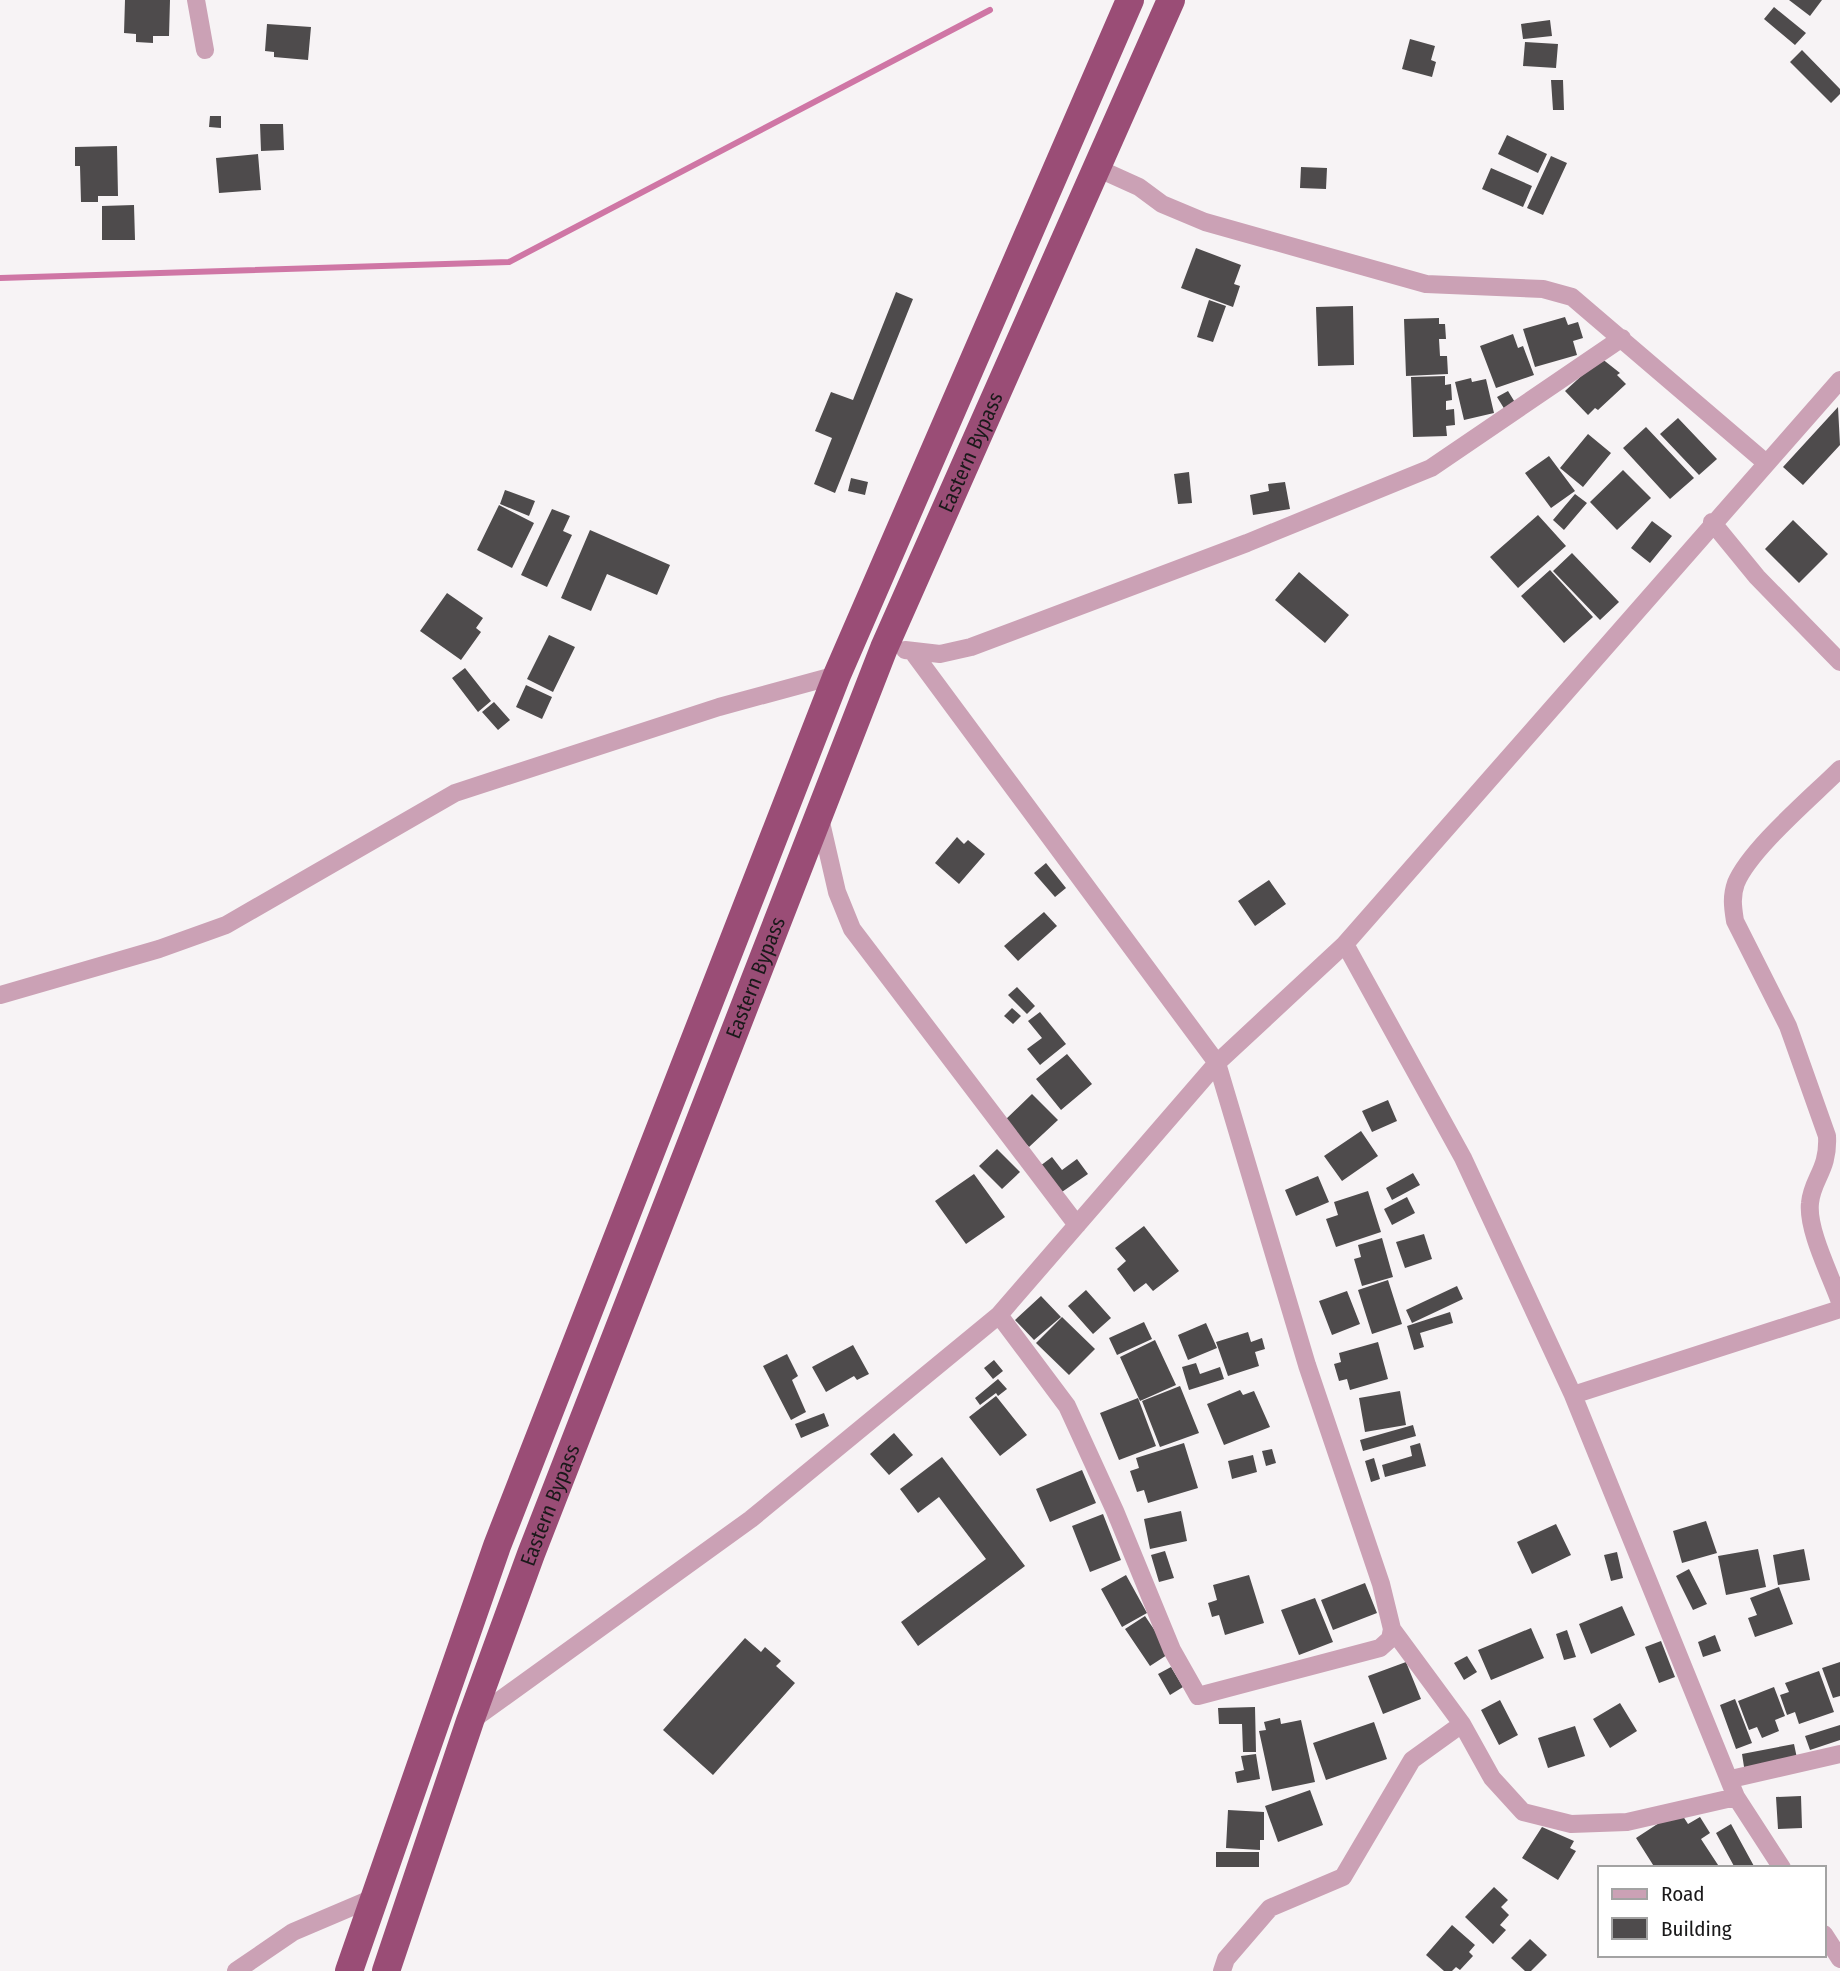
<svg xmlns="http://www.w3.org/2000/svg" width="1840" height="1971" viewBox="0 0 1840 1971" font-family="'Fira Sans Condensed',sans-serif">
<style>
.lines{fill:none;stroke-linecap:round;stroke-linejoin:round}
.stream{stroke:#cf76a5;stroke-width:6}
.building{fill:#4e4b4c}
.minor{stroke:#cba1b5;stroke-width:18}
.trunk{stroke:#9a4d76;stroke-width:28}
.labels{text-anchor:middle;stroke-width:7;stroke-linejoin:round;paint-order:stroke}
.street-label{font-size:21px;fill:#1a191a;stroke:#fff}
</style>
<rect width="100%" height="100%" fill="#f7f3f5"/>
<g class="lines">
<!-- stream -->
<path class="stream" d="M0,278L509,262L990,10"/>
</g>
<!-- building -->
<path class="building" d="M125,0H170L169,36H153V43L136,42V34L124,33Z
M1789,0H1822L1810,16Z
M1774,7L1806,33L1795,45L1764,19Z
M1550,20L1552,36L1523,39L1521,24Z
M267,24L311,27L308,60L274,57V52L265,51Z
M1410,39L1435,46L1431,60L1436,62L1432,77L1402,69Z
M1525,42L1558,44L1556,68L1523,66Z
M1802,50L1840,89V94L1831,103L1790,62Z
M1551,80H1563L1564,110H1553Z
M210,116H221V128L209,127Z
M260,124H283L284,150L261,151Z
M1507,135L1547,154L1538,173L1498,154Z
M117,146L118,196H98V202H81L80,166H75V147Z
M258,154L261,190L219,193L216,158Z
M1551,156L1567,163L1543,215L1527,208Z
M1301,167L1327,168L1326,189L1300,188Z
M1491,168L1532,186L1523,207L1482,189Z
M134,205L135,240H102V206Z
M1196,248L1241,265L1234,284L1240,286L1233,307L1181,288Z
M896,292L913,299L835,493L814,484L832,438L815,431L831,392L853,400Z
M1209,300L1226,306L1213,342L1197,337Z
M1353,306L1354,365L1318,366L1316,307Z
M1565,317L1568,325L1578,322L1583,338L1573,341L1577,355L1535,367L1523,329Z
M1439,318V324H1445L1446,339H1439L1440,356H1447L1448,374L1406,376L1404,319Z
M1513,334L1518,348L1523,346L1534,375L1496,388L1480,346Z
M1601,358L1620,373L1617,375L1626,384L1598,410L1595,408L1588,415L1565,391Z
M1445,376V385L1451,384L1452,400L1446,401V410L1454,409L1455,425L1446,426L1447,436L1413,437L1411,377Z
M1471,378L1472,382L1486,379L1494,413L1464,420L1455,382Z
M1508,391L1516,404L1505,410L1497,397Z
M1838,407L1840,445L1803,485L1783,467Z
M1678,418L1717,459L1699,475L1660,434Z
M1646,427L1694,478L1670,499L1623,448Z
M1588,434L1611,453L1583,487L1560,468Z
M1549,456L1575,491L1551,508L1525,473Z
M1623,470L1651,498L1617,530L1590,502Z
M1189,472L1192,503L1178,504L1174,474Z
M851,478L868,482L865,495L848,491Z
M1285,482L1290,509L1253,515L1250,495L1269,491L1268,484Z
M505,490L535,501L529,516L500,504Z
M1575,494L1587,503L1564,530L1553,520Z
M499,505L534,523L512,568L477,550Z
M552,509L570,516L563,531L572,535L547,587L521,575Z
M1538,515L1566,546L1518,588L1490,557Z
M1793,520L1828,554L1799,583L1765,549Z
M1652,521L1672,536L1650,563L1631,548Z
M590,530L670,565L657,595L607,574L591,611L561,598Z
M1572,553L1619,602L1600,620L1553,571Z
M1550,570L1593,617L1564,643L1521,596Z
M1299,572L1349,615L1325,643L1275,600Z
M447,593L483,618L476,628L481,632L461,660L420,631Z
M549,635L575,647L553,692L527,679Z
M465,668L491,701L478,712L452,678Z
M526,685L552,697L542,719L516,707Z
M494,702L510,720L498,730L482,712Z
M957,837L964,844L968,840L985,854L959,884L935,863Z
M1046,863L1066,888L1055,897L1034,873Z
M1269,880L1286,904L1255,926L1238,901Z
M1044,912L1057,926L1018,961L1004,946Z
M1017,987L1035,1006L1027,1014L1008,995Z
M1012,1008L1021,1016L1013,1024L1004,1016Z
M1040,1012L1066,1044L1040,1065L1027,1049L1042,1038L1028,1021Z
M1067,1054L1092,1084L1061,1110L1036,1079Z
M1032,1094L1058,1120L1029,1147L1004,1121Z
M1388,1100L1397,1121L1372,1132L1362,1111Z
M1361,1131L1378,1156L1342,1181L1324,1156Z
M997,1149L1020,1172L1002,1189L979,1166Z
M1052,1157L1062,1170L1077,1159L1088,1174L1059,1194L1040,1166Z
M1413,1173L1420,1185L1392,1200L1386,1188Z
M974,1174L1005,1217L966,1244L935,1201Z
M1318,1176L1329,1202L1296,1216L1285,1190Z
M1368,1191L1381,1232L1336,1247L1326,1219L1338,1215L1334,1202Z
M1407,1197L1415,1213L1392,1225L1384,1209Z
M1144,1226L1179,1271L1153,1291L1146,1283L1134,1292L1117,1269L1126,1261L1115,1248Z
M1424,1234L1432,1259L1405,1268L1396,1242Z
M1382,1238L1393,1277L1362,1286L1354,1259L1361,1257L1358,1245Z
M1388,1280L1402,1324L1372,1334L1358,1290Z
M1457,1286L1463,1299L1412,1323L1406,1310Z
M1086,1290L1111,1318L1093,1334L1068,1306Z
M1347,1291L1360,1324L1332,1335L1319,1301Z
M1041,1296L1061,1317L1034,1340L1015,1320Z
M1450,1312L1453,1323L1420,1333L1424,1347L1414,1350L1407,1326Z
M1062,1317L1095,1349L1069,1375L1036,1343Z
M1144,1322L1152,1339L1117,1355L1109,1338Z
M1206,1323L1217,1348L1188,1360L1178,1335Z
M1248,1332L1251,1342L1262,1338L1265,1349L1255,1352L1259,1366L1228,1376L1216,1342Z
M1155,1340L1176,1385L1140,1401L1120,1357Z
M1378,1342L1388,1379L1350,1390L1347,1379L1339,1381L1334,1364L1341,1362L1339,1353Z
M853,1345L869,1374L857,1380L854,1376L826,1392L812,1367Z
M787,1354L798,1376L792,1380L806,1412L791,1420L763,1366Z
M994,1360L1003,1371L993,1379L984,1368Z
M1196,1363L1200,1374L1220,1367L1224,1379L1189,1390L1182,1367Z
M998,1379L1007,1389L998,1396L996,1393L980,1405L975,1398Z
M1180,1386L1199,1433L1160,1447L1142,1401Z
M1240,1390L1243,1395L1254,1391L1270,1427L1224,1445L1207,1404Z
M1400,1391L1406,1425L1365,1432L1359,1398Z
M996,1396L1027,1435L1000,1456L969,1417Z
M1138,1398L1156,1446L1119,1460L1100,1413Z
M824,1413L829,1426L801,1438L795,1424Z
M1413,1425L1416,1436L1363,1451L1360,1440Z
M894,1433L913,1455L889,1475L870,1454Z
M1184,1443L1198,1488L1148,1503L1144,1490L1137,1492L1130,1471L1139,1468L1136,1458Z
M1420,1443L1426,1466L1385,1477L1382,1465L1412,1456L1410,1446Z
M1272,1449L1276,1463L1266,1466L1262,1451Z
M1253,1455L1257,1472L1232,1479L1228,1461Z
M942,1457L1025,1566L918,1646L901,1622L986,1559L939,1497L918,1513L900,1489Z
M1374,1458L1380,1479L1371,1482L1365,1461Z
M1082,1470L1096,1503L1050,1522L1036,1489Z
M1181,1511L1187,1541L1150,1549L1144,1519Z
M1103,1514L1121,1560L1090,1572L1072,1526Z
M1706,1521L1717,1553L1682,1563L1673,1531Z
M1556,1524L1571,1555L1532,1574L1517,1542Z
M1758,1549L1766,1587L1726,1595L1718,1556Z
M1804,1549L1810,1580L1778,1585L1773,1555Z
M1165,1551L1174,1578L1159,1582L1151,1555Z
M1617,1552L1623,1578L1611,1581L1604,1555Z
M1689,1569L1707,1604L1693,1610L1676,1576Z
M1126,1575L1147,1613L1122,1627L1101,1589Z
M1249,1575L1264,1623L1225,1635L1219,1615L1212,1617L1208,1603L1217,1600L1213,1585Z
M1365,1583L1377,1613L1333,1630L1321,1600Z
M1779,1587L1793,1624L1755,1637L1748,1618L1757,1615L1750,1598Z
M1315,1598L1333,1642L1299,1655L1281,1610Z
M1622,1606L1635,1635L1591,1654L1579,1624Z
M1145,1616L1170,1653L1150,1666L1125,1629Z
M1531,1628L1544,1658L1491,1680L1478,1650Z
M1567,1630L1576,1657L1564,1660L1556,1634Z
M1715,1635L1721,1651L1703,1657L1698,1642Z
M745,1638L761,1652L765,1647L781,1661L776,1666L795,1683L713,1775L663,1730Z
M1661,1641L1675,1677L1659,1683L1645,1647Z
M1467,1656L1477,1672L1464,1680L1454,1663Z
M1406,1662L1421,1699L1383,1714L1368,1676Z
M1840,1662V1696L1833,1698L1822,1668Z
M1171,1667L1183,1687L1170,1695L1158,1674Z
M1819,1671L1834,1712L1799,1724L1795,1712L1787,1715L1780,1695L1789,1692L1785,1683Z
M1774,1687L1785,1716L1775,1720L1779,1731L1762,1738L1757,1727L1749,1730L1738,1701Z
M1735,1699L1752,1743L1736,1749L1720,1705Z
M1500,1700L1518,1735L1499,1745L1481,1710Z
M1620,1703L1637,1731L1610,1748L1593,1719Z
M1255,1707L1256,1752H1243L1242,1724H1219L1218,1708Z
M1280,1718L1281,1724L1301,1720L1315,1782L1272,1791L1259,1731L1266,1730L1264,1722Z
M1374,1722L1387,1759L1326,1780L1313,1743Z
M1840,1725V1740L1810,1750L1805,1736Z
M1575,1726L1585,1756L1548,1768L1538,1738Z
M1794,1744L1798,1763L1745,1773L1742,1754Z
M1256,1754L1260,1779L1237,1783L1235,1772L1244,1770L1241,1756Z
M1310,1790L1323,1825L1278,1842L1265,1806Z
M1801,1796L1802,1828L1778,1829L1776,1797Z
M1228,1810L1264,1812V1840H1260V1850L1226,1848Z
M1679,1810L1688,1824L1700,1817L1710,1833L1701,1839L1720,1868H1655L1636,1838Z
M1731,1824L1755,1868H1735L1716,1833Z
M1542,1827L1574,1841L1570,1848L1576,1851L1558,1880L1522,1858Z
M1216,1852H1259V1867H1216Z
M1494,1887L1508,1900L1501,1907L1509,1915L1500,1925L1506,1930L1493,1944L1465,1917Z
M1452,1925L1475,1945L1469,1952L1473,1956L1460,1970L1456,1967L1452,1971H1444L1426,1955Z
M1530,1939L1547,1955L1531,1971H1525L1511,1958Z"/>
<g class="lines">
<!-- minor -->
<path class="minor" d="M196,0L205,50
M1097,168L1139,187L1162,204L1205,222L1426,284L1543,289L1572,297L1765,462
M1712,522L1757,577L1840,662
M905,650L940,654L971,647L1247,543L1431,468L1622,338
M912,651L1217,1063L1307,1365L1381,1584L1392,1629L1390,1639L1380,1648L1198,1696L1172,1650L1115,1511L1067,1406L999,1315
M1840,769C1812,797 1750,849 1736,883C1731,897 1733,908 1735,921L1788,1026L1827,1136C1829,1170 1812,1179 1810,1203C1807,1230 1831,1276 1840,1302
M820,818L837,892L852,929L1077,1225
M1345,944L1463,1158L1573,1395L1736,1797L1782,1868
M0,995L159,949L226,925L455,793L719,707L837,675
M1573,1395L1840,1309
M1392,1629L1462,1724L1492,1778L1523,1812L1571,1824L1627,1822L1736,1797
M471,1721L751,1519L999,1315L1217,1063L1345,944L1840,380
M1731,1779L1840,1754
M1824,1934L1840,1959
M236,1971L293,1932L373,1898
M1222,1971L1226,1959L1270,1908L1343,1877L1412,1760L1462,1724"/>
<!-- trunk -->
<g class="trunk">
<path d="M349,1971L497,1546L837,675L1130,0"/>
<path id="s1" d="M386,1971L470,1721L531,1554L884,648L1171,0"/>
</g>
</g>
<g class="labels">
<!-- street labels -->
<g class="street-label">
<text dy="7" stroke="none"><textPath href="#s1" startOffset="1628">Eastern Bypass</textPath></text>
<text dy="7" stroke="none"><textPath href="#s1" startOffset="1060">Eastern Bypass</textPath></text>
<text dy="7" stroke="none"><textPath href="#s1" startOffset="494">Eastern Bypass</textPath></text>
</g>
</g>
<!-- legend -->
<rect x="1598" y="1866" width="228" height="91" fill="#ffffff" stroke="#a3a3a3" stroke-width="2"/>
<rect x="1612" y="1889" width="35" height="10" fill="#cba1b5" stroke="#a3a3a3" stroke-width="2"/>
<text x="1661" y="1901" font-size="21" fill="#1a191a">Road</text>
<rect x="1612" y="1918" width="35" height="21" fill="#4e4b4c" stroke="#a3a3a3" stroke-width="2"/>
<text x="1661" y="1936" font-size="21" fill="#1a191a">Building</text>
</svg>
